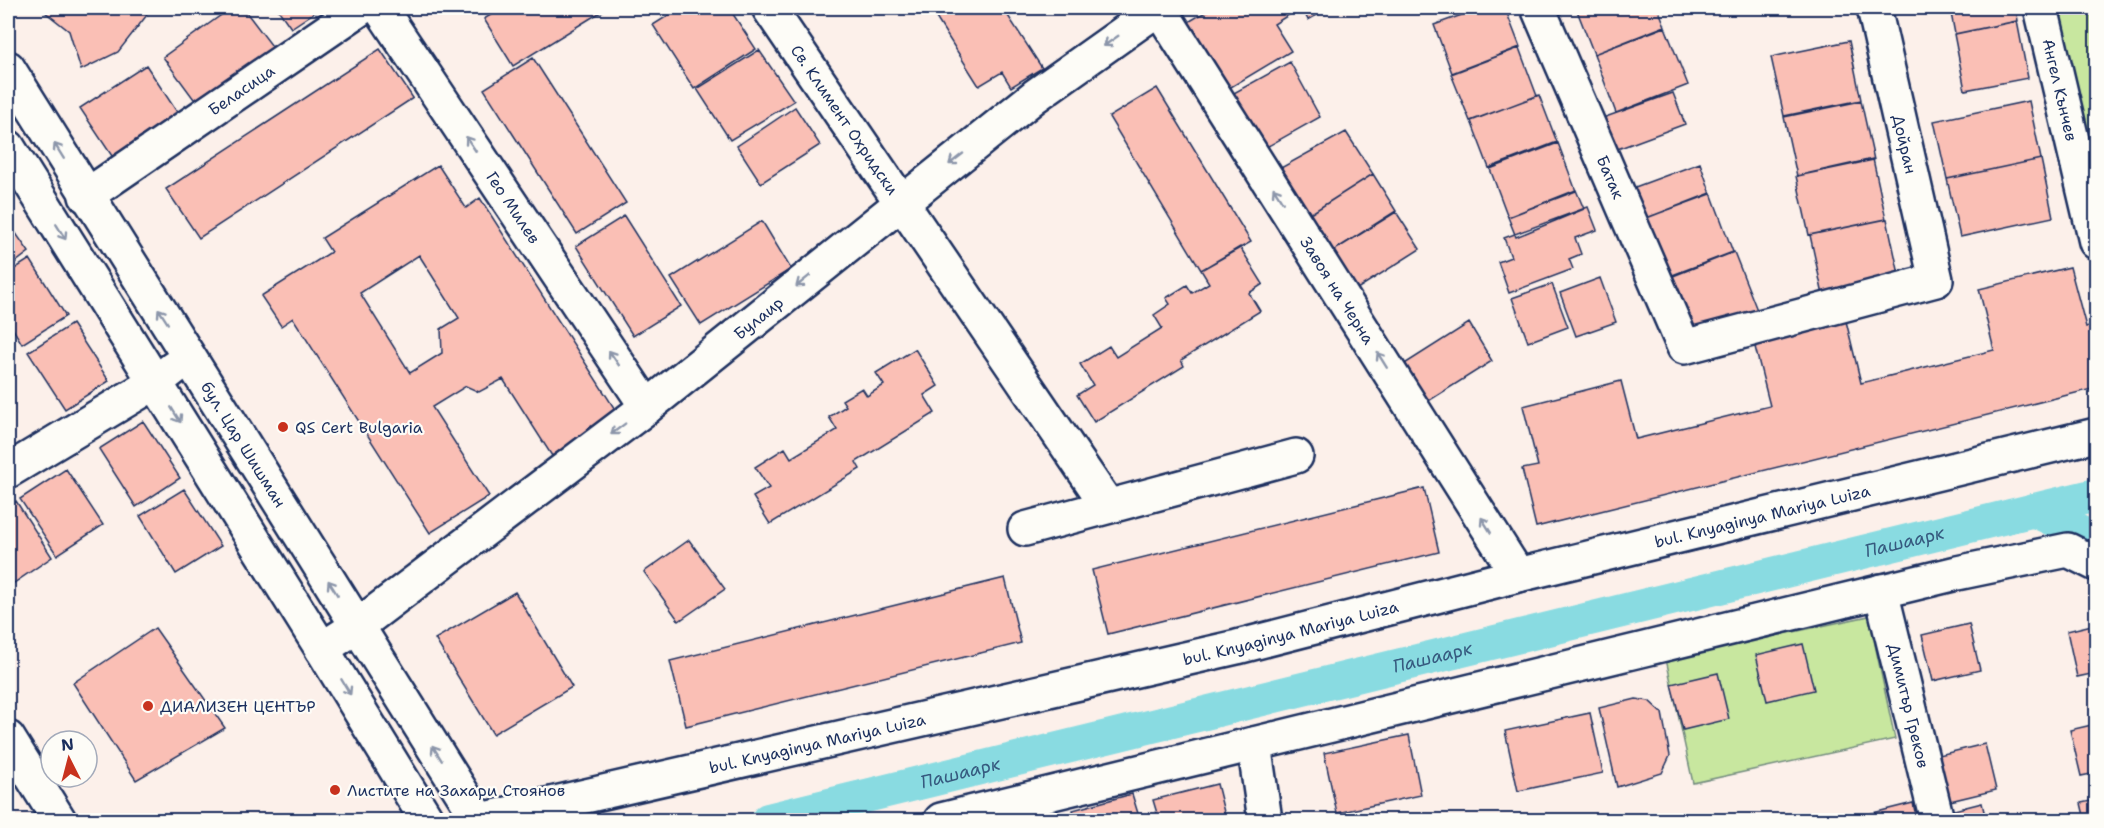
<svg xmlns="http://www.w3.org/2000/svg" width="2104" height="828" viewBox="0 0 2104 828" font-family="'Shantell Sans',sans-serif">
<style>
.green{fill:#c8e79f;stroke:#728b7e;stroke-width:1.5}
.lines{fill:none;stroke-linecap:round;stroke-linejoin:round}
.canal{stroke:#89dbe1;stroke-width:34}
.building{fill:#fabfb5;stroke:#1b2f5e;stroke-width:1.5;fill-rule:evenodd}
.minor-casing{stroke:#1b2f5e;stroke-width:38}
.minor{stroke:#fdfcf7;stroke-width:33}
.oneway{stroke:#8c96aa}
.poi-dot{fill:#c8321e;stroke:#fdfcf7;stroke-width:2}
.labels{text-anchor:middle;stroke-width:4.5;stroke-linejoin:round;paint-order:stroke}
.street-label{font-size:16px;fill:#1b2f5e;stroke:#fdfcf7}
.poi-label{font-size:16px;fill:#1b2f5e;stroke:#fdfcf7;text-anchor:start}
.water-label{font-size:18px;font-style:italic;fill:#365a7f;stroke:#fdfcf7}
</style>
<rect width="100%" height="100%" fill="#fcf0ea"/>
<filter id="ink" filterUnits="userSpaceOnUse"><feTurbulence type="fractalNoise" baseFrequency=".0167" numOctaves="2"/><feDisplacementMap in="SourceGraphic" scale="12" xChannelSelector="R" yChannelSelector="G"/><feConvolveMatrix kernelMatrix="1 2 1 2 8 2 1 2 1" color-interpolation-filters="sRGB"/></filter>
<g filter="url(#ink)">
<!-- green -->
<path class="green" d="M2041,8H2096V242Z
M1869,616L1895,739L1693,783L1666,659Z"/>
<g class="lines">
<!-- canal -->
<g class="canal">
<path d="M2033,510L2096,540"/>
<path id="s1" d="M768,820L2096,495"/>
</g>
</g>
<!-- building -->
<path class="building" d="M40,8H142L147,15L118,52L81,70L69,31Z
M231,8H243L275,50L199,106L163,57Z
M277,8H321L291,28Z
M502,8H602L604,10L513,66L484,19Z
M680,8H729L756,49L694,89L653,25Z
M942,8H1003L1042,68L1011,87L1002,72L979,86L933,13Z
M1212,8H1297L1298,9L1274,24L1291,51L1226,90L1185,24Z
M1302,8H1330L1308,20Z
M1481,8H1505L1520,47L1452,73L1434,25Z
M1576,8H1658L1665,26L1594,54Z
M1950,8H2016L2018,21L1955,34Z
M2017,21L2028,78L1965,90L1954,34Z
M1665,27L1688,85L1616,113L1594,54Z
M1849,41L1861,100L1784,116L1771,57Z
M1519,48L1537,96L1470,121L1451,74Z
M380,49L413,98L199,238L166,189Z
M759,50L794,101L730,140L697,89Z
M533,58L626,203L577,234L484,89Z
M1290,62L1320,117L1263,149L1232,94Z
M146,65L179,115L114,159L80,108Z
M1157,88L1251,242L1201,270L1109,117Z
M1673,93L1685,124L1612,151L1600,119Z
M1539,95L1557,142L1489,168L1471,121Z
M1861,101L1874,160L1797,176L1784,117Z
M2029,101L2041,159L1947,179L1934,121Z
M795,107L820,145L761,183L737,146Z
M1346,132L1373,174L1307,216L1279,169Z
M1558,143L1576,191L1508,217L1490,169Z
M1873,159L1886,219L1809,235L1796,176Z
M2041,159L2053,217L1960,237L1947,179Z
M1700,163L1711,194L1638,221L1627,190Z
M438,165L466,208L480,198L618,414L552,456L503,379L479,392L466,386L432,407L489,496L430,533L293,318L281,326L261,296L331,252L322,238ZM419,255L459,318L441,329L442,353L410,373L360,293Z
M1373,174L1396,211L1330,253L1307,216Z
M1576,190L1584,209L1516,237L1508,217Z
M1711,193L1733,252L1662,279L1639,221Z
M1588,207L1597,230L1575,238L1581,254L1569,259L1573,269L1509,293L1498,262L1511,257L1504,238Z
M1396,212L1420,249L1354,291L1330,253Z
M624,216L681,306L633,336L576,246Z
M1887,219L1900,279L1823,295L1810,235Z
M762,221L791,269L701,325L671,278Z
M8,222L29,252L8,268Z
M1240,247L1263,284L1249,293L1260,311L1181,360L1184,366L1094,422L1077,395L1093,385L1080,364L1109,346L1116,357L1162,328L1154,315L1170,304L1166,298L1187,285L1192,293L1209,283L1201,270Z
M1734,252L1757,310L1685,338L1663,280Z
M30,259L66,316L22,344L8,321V273Z
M2070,267L2086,327L2096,324V388L1536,527L1522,469L1538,466L1523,406L1621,381L1636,439L1770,406L1754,343L1846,321L1861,383L1994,350L1979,289Z
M1600,278L1616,322L1576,336L1560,293Z
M1552,284L1568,327L1528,342L1512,298Z
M1469,323L1492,361L1427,402L1403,365Z
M72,324L109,381L65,409L28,352Z
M915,349L938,386L924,395L935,413L856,462L860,469L770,524L753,497L769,488L755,467L785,448L791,458L837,430L829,417L846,406L842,400L862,388L867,396L884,385L876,373Z
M143,421L180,478L136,507L99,449Z
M66,469L103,525L57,555L20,499Z
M1424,488L1439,552L1108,634L1092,570Z
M184,489L221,546L176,574L140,516Z
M16,501L52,557L8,587V507Z
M689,540L725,589L679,621L644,572Z
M1005,578L1021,643L686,726L670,661Z
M515,592L572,687L493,734L435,639Z
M1969,624L1980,670L1933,681L1922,635Z
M2096,624V673L2077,677L2067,631Z
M155,628L225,728L136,780L73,683Z
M1803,644L1814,690L1767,701L1756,655Z
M1718,673L1729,719L1683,730L1671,684Z
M1636,699L1649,701L1662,713L1670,756L1662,773L1617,787L1599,708Z
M1590,713L1603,773L1518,791L1505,731Z
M2096,724V773L2081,776L2070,730Z
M1409,735L1421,795L1337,813L1324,753Z
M1985,744L1996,790L1950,801L1939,755Z
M1217,784L1226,820H1159L1153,800Z
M1132,794L1140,820H1076L1073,810Z
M2096,800V820H2085L2081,803Z
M1913,803L1917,820H1854L1853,818Z
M1982,803L1986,820H1956L1954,810Z"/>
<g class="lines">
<defs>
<g id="minor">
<path id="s2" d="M380,8L647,407"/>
<path id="s3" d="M769,8L1108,506"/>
<path id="s4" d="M1159,8L1518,575"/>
<path id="s5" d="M1538,8L1684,347L1936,280L1874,8"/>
<path id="s6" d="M2041,8L2096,242"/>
<path id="s7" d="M8,68L479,820"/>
<path d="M8,147L322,649L427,820"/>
<path id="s8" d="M86,196L361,8"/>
<path d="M8,471L156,382L174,368"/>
<path d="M1025,529L1296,456"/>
<path id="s9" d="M1881,591L1937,820"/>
<path id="s10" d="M322,649L356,627L647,407L1035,96L1159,8"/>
<path d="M8,738L59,820"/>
<path d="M1254,744L1265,820"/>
<path id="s11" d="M481,820L1237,647L1518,575L2096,435"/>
<path d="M941,820L1957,573L2068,550L2096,564"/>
</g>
</defs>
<!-- minor casing -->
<use href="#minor" class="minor-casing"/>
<!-- minor -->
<use href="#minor" class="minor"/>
</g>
<!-- one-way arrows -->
<defs><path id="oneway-shaft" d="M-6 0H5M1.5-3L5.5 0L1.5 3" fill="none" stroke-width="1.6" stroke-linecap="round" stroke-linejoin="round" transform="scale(1.5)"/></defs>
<g class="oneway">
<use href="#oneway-shaft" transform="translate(1111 41) rotate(145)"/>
<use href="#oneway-shaft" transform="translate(471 144) rotate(-124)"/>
<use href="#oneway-shaft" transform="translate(59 151) rotate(-122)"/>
<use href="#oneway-shaft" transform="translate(956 159) rotate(142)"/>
<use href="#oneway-shaft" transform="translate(1278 195) rotate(-122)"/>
<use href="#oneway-shaft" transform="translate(61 232) rotate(58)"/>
<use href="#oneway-shaft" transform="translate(803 281) rotate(141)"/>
<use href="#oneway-shaft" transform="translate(163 316) rotate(-123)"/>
<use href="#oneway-shaft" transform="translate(614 358) rotate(-124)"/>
<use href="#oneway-shaft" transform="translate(1382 360) rotate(-122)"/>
<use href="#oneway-shaft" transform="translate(176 415) rotate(58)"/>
<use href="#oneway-shaft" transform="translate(618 429) rotate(143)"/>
<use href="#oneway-shaft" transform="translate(1486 525) rotate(-122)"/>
<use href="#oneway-shaft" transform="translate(333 588) rotate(-122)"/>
<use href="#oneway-shaft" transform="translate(346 687) rotate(59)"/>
<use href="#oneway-shaft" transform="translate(437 753) rotate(-122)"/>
</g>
</g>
<!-- markers -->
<g class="poi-dot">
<circle cx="283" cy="427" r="6"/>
<circle cx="148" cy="706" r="6"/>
<circle cx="335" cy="790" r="6"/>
</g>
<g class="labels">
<!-- street labels -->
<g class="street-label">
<text dy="6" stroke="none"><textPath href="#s8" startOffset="188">Беласица</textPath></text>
<text dy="6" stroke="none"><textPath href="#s6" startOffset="84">Ангел Кънчев</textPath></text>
<text dy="6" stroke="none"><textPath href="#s3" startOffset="135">Св. Климент Охридски</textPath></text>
<text transform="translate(1905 144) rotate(77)" y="6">Дойран</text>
<text dy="6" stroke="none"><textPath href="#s5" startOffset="184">Батак</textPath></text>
<text dy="6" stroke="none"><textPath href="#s2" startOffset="240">Гео Милев</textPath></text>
<text dy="6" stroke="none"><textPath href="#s4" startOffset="334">Завоя на Черна</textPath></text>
<text dy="6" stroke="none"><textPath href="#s10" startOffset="548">Булаир</textPath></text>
<text dy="6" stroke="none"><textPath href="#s7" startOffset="444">бул. Цар Шишман</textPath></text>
<text dy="6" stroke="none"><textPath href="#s11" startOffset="1317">bul. Knyaginya Mariya Luiza</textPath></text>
<text dy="6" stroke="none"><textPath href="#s11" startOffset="831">bul. Knyaginya Mariya Luiza</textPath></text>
<text dy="6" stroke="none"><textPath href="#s9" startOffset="118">Димитър Греков</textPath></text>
<text dy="6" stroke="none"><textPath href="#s11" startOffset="345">bul. Knyaginya Mariya Luiza</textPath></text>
</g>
<!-- poi labels -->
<g class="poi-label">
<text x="295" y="433">QS Cert Bulgaria</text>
<text x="160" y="712">ДИАЛИЗЕН ЦЕНТЪР</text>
<text x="347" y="796">Листите на Захари Стоянов</text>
</g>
<!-- water labels -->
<g class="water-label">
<text dy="6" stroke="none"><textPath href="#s1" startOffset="1170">Пашаарк</textPath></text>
<text dy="6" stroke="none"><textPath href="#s1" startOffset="684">Пашаарк</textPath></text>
<text dy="6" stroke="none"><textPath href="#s1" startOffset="198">Пашаарк</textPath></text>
</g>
</g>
<!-- margin -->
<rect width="2104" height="828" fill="none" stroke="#fdfcf7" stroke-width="30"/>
<rect x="15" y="15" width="2074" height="798" fill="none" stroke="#1b2f5e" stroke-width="2" filter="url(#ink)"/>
<!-- north arrow -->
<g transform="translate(69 759) rotate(354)"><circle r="28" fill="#fdfcf7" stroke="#a3aaba" stroke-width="1.5"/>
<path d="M0-4.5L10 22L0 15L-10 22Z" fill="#c8321e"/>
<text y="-9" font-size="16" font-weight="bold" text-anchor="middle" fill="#1b2f5e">N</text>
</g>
</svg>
